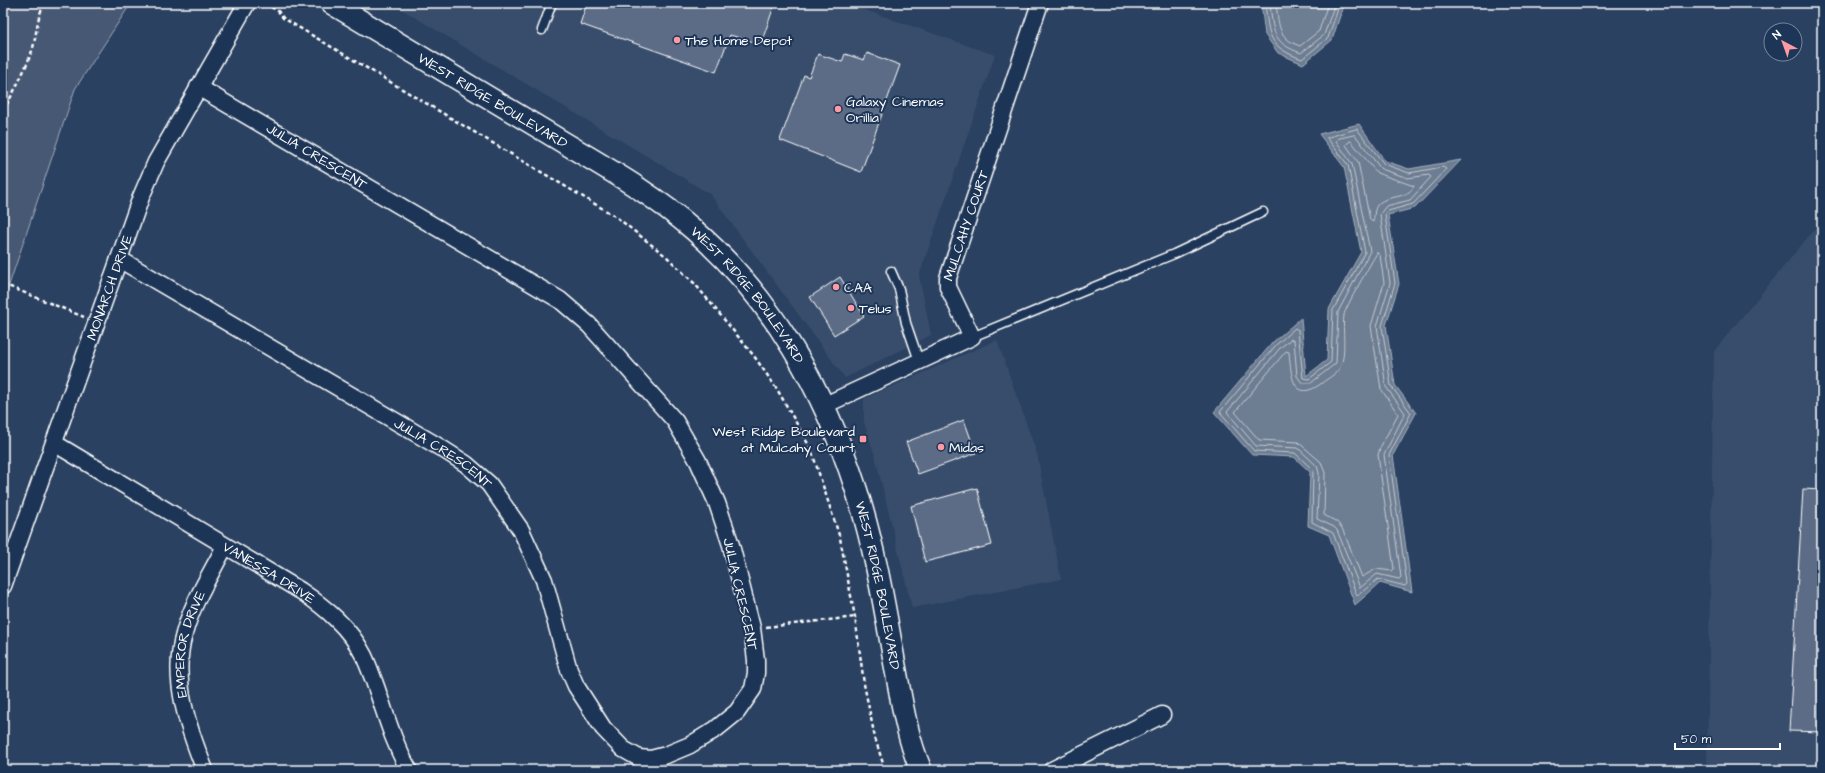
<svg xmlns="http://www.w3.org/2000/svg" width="1825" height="773" viewBox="0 0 1825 773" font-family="'Architects Daughter',sans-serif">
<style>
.built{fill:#394e6c}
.green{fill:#465975;stroke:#a2acba}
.water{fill:#6d7d92;stroke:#a7b1be}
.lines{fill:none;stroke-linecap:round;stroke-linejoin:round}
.shore{stroke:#c5cbd3;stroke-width:1}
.building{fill:#5b6c86;stroke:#fff}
.service-casing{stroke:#fff;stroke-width:11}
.minor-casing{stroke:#fff;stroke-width:19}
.tertiary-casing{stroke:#fff;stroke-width:24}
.path{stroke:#fff;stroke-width:2.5;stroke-dasharray:4 3;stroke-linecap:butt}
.service{stroke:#1d3557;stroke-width:8}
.minor{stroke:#1d3557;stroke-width:16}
.tertiary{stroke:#1d3557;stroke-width:21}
.poi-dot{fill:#ff9aa2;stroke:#1d3557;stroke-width:1.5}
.labels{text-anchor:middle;stroke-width:4;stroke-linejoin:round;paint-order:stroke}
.poi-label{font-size:14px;fill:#fff;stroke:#1d3557;text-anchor:start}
.street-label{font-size:14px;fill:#fff;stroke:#1d3557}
</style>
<rect width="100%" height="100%" fill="#2a4161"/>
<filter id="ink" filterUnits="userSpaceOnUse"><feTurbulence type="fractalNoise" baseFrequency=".025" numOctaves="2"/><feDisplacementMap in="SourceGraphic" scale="8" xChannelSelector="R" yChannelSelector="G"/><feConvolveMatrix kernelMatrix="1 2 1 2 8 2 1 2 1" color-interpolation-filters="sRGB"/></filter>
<g filter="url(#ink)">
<!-- built -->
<path class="built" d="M391,3H845L995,55L919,276L931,335L845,378L710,194Z
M1822,220V770H1707L1714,351Z
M997,340L1037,454L1061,579L912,608L875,456L864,422V399Z"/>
<!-- green -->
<path class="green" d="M3,3H131L75,89L3,303Z"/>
<!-- water -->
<path class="water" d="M1261,3H1344V4L1332,40L1303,64L1278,53L1265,35Z
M1359,124L1385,161L1409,169L1461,160L1415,208L1388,215L1399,284L1386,325L1395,385L1416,413L1393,455L1412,592L1380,583L1355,605L1329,535L1308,526L1310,472L1294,457L1252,455L1214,412L1273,342L1301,318L1306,376L1327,360L1329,309L1361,252L1344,167L1319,134Z"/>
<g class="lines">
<!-- shore -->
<path class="shore" d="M1265,3C1269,36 1268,47 1302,59L1328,38L1340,3
M1270,3C1273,31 1272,43 1301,53L1324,35L1335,3
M1276,3C1279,24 1277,38 1300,46L1319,31L1328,3
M1357,129L1384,164L1409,173L1443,167L1446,169L1413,204L1388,211L1385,215L1395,283L1382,326L1391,386L1411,413L1389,455L1407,584L1405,586L1378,579L1357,596L1333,533L1312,522L1313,470L1295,453L1254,451L1220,412L1276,345L1295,328L1298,330L1303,378L1309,379L1331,362L1333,310L1365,252L1348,165L1327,138Z
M1355,135L1381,169L1408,178L1429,175L1431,177L1410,200L1386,206L1380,214L1390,283L1377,326L1386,387L1405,413L1384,455L1401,577L1399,579L1377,574L1360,588L1337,530L1334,527L1317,519L1319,473L1317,466L1298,448L1256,446L1227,412L1280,348L1291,339L1294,340L1297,376L1302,383H1311L1336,363L1338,312L1370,251L1352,164L1336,141L1337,139Z
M1351,141L1377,173L1414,186C1407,200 1389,194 1378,204C1373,210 1375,216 1373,222L1370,220L1358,162L1346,145Z
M1377,253L1380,255L1384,283L1371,326L1381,389L1398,414L1380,448L1378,455L1394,569L1392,571L1376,569L1362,577L1342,528L1337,522L1324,515L1325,473L1321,462L1298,442L1259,440L1235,412L1286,351L1289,352C1291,374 1292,405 1322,383C1328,378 1337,374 1340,367C1347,355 1342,329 1344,315C1345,308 1372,261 1377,253Z"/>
</g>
<!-- building -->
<path class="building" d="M587,3H775L761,44L730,35L716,72L580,24Z
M867,53L900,65L861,172L780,140L804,75L809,77L818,54L842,62L845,54L864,60Z
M840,277L864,316L834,335L810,297Z
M964,420L976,453L918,474L906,442Z
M977,488L992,545L925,562L911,506Z
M1803,489L1822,490V732L1789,731Z"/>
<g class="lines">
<defs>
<path id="service" d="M542,30L552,3
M891,271L899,289L906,323L919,361
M972,337L1174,254L1263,212"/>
<g id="minor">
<path id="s1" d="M119,259L441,448L466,464L489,484L521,530L544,580L569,670L576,686L603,728L623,749L639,758L651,759L666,755L690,745L716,729L737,712L753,689L756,673V660L752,628L731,545L717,503L698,461L675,421L589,325L560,300L198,87"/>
<path id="s2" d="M825,405L972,337L948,287V278L1040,3"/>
<path id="s3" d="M54,443L301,591C326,608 350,628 364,656C381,693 388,734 409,770"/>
<path id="s4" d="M3,586L141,197L156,162L247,3"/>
<path id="s5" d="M205,770C188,728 171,679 184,634C192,603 211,574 225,546"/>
<path d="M1052,770L1162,715"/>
</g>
<g id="tertiary">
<path id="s6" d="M331,3C403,46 475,90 548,133C597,163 650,191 694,230C772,297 825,392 856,489C874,544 884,603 894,660C901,697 906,735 921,770"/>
</g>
</defs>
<!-- service casing -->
<use href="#service" class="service-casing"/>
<!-- minor casing -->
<use href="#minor" class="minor-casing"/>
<!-- tertiary casing -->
<use href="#tertiary" class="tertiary-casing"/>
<!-- path -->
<path class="path" d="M271,7L278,11L283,18L615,216L667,257L695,284L754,356L777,389L811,449L840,538L855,617L864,684L875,738L885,770
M3,111C14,92 24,72 32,51C37,36 36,17 45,3
M3,284L84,317
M766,627L855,617"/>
<!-- service -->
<use href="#service" class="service"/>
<!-- minor -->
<use href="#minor" class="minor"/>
<!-- tertiary -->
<use href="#tertiary" class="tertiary"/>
</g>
</g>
<!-- markers -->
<g class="poi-dot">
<circle cx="677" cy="40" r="4"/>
<circle cx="838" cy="109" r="4"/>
<circle cx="836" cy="287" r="4"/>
<circle cx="851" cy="308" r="4"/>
<rect x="859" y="435" width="8" height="8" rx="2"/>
<circle cx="941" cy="447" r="4"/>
</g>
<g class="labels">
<!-- poi labels -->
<g class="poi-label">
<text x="685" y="45">The Home Depot</text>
<text x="846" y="106">Galaxy Cinemas<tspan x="846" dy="16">Orillia</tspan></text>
<text x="844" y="292">CAA</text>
<text x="859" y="313">Telus</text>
<text x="855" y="436" text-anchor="end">West Ridge Boulevard<tspan x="855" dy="16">at Mulcahy Court</tspan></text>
<text x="949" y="452">Midas</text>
</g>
<!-- street labels -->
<g class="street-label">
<text dy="5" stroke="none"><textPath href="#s6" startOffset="189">WEST RIDGE BOULEVARD</textPath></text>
<text transform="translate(317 156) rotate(31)" y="5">JULIA CRESCENT</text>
<text dy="5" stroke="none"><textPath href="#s2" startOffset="282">MULCAHY COURT</textPath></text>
<text dy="5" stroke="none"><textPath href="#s4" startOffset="317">MONARCH DRIVE</textPath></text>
<text dy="5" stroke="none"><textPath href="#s6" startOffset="513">WEST RIDGE BOULEVARD</textPath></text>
<text dy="5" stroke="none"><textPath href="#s1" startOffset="378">JULIA CRESCENT</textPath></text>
<text dy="5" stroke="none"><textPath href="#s3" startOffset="251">VANESSA DRIVE</textPath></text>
<text dy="5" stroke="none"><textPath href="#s6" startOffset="837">WEST RIDGE BOULEVARD</textPath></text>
<text transform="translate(741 594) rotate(77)" y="5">JULIA CRESCENT</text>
<text dy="5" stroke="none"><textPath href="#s5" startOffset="131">EMPEROR DRIVE</textPath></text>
</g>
</g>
<!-- margin -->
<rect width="1825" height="773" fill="none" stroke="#1d3557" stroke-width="16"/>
<rect x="8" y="8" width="1809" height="757" fill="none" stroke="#fff" stroke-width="1.5" filter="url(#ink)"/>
<!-- north arrow -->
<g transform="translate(1783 42) rotate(319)"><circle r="19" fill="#1d3557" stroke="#77869a"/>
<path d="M0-3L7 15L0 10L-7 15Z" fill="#ff9aa2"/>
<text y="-6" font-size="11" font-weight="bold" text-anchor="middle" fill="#ffffff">N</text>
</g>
<!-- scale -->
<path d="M1675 743v6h105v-6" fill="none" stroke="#ffffff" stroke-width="2"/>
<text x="1681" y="743" font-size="12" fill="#ffffff" stroke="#1d3557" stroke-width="3" paint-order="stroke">50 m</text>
</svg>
